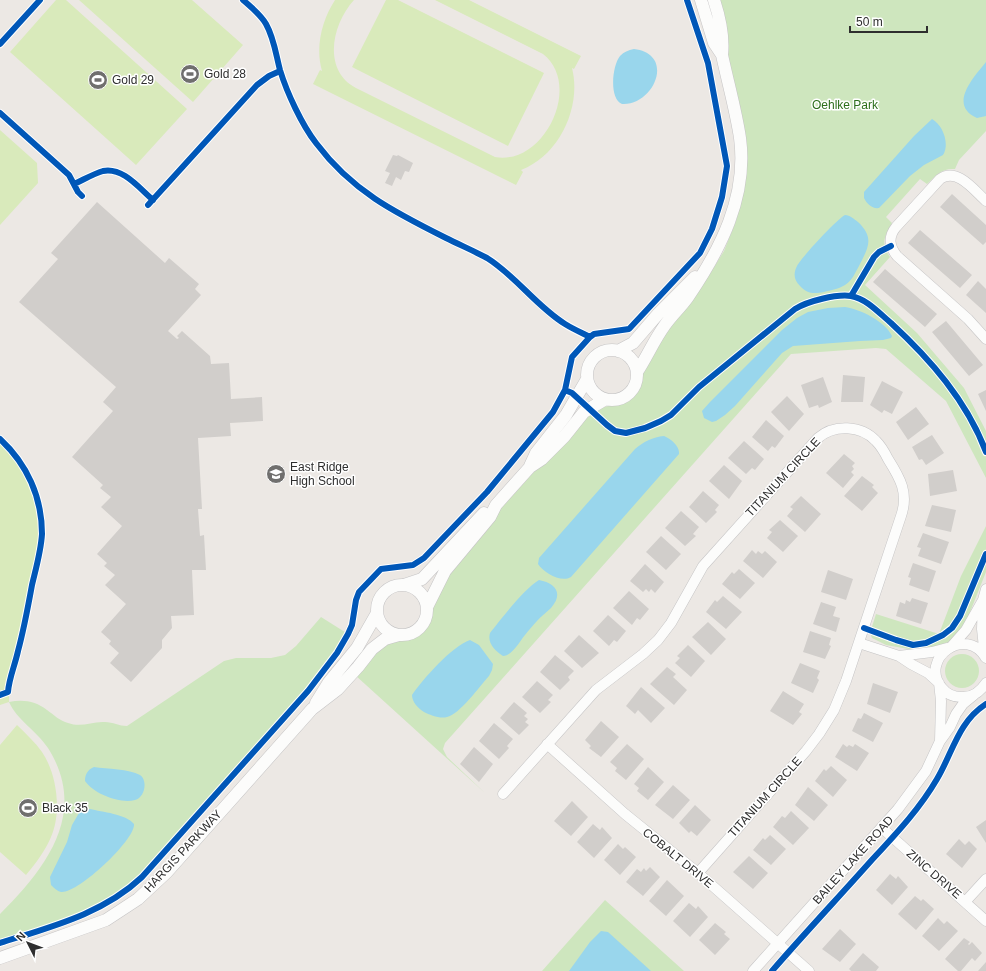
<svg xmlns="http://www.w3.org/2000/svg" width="986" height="971" viewBox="0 0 986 971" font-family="Arial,sans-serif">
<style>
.green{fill:#cee6be}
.pitch{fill:#d9eabb}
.water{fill:#99d6ec}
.building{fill:#d1cecb}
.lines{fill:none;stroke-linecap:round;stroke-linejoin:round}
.minor-casing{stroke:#c5c4c5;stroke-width:11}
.tertiary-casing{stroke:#c5c4c5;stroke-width:13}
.minor{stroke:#fcfcfb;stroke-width:10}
.tertiary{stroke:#fcfcfb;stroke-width:12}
.cycleway-casing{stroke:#fff;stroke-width:8}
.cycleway{stroke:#0057b8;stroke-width:6}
.labels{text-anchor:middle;stroke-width:3;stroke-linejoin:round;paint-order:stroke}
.poi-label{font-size:12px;fill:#2e2e2e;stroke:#fff;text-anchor:start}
.park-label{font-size:12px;fill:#2c6e1b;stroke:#fff}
.street-label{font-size:12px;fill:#2e2e2e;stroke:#fff}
</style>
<rect width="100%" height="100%" fill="#ece8e4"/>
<!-- green -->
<path class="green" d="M717,0H986V131L959,160L955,169C941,168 936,176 927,184L920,179L886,217L892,223C885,236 880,243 890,257L865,285L917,333L964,388L986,431V478L946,401L886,349L876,348L791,354L445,743L443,749L447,757L485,793L355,675L379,647L398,640L411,637L423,629L447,576L494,516L583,418L600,408L621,403L631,396L637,389L642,372L654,347L711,272L724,251L736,221L744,189Z
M986,526V572L966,622L952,640L938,647L914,650L886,645L872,638L870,633L876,614L939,634L961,576Z
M321,617L348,634L337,653L298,704L142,877C102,915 50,926 0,943V914C46,868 89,813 48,748C37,731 17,720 9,702C23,699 36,701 47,710C54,715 60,721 68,723C82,728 92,721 105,722C113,722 119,726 127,726L224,661L236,658H271L285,655L296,646Z
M945 671a17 17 0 1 1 34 0a17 17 0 1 1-34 0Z
M605,900L684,971H542Z"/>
<!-- pitch -->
<path class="pitch" d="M56,0H66L187,109L136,165L10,52Z
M79,0H192L243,45L193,102Z
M335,0H354C332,24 322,70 356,88L495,157C544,166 583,85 543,54L435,0H469L581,56L574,69L572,68C582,107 559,156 521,170L523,172L516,185L313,84L320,70L322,71C315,47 322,20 335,0Z
M386,0H398L544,73L508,146L352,67Z
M0,130L37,163L38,183L0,225Z
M0,439L18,457L31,479L39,503L41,526L40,548L22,634L16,662L9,682V702L0,705Z
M17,725C26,734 35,742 42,752C57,774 62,812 51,837C45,851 36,863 26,875L0,852V745Z"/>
<!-- water -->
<path class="water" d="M634,49C676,54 654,106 622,104C609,99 612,66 620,56C624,52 628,50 634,49Z
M986,62V116L977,118C948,105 973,78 986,62Z
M932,119C943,125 950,144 943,155L924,165L910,176L879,208C872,209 867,204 864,198V192L914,136Z
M845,215C850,215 854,219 858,222C875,238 868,248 859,266C855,273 852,281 845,285C839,289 831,290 824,292C814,294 807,294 800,286C794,280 793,274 797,266C801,258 837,219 845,215Z
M845,307C860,309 886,322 892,336L891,338L883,340L860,341L793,346L782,353L735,406L725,415L716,421L712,422L704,418L702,411L710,402L782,330L797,318L808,312L828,308Z
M664,436C671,439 680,446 679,454L571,577C561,583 544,573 538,564L539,558L635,449C643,442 653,437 664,436Z
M539,580C555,583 564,593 551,608C547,612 541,616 537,621C533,625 529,630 525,635C519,642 513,655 503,656C495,651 487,643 490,633C501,619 525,588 539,580Z
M470,640L479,645L493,664L492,670L489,676C480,686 459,715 447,717C440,719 430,715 424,712C418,708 412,702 412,695C423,679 452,646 470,640Z
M94,767C107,769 129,769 140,775C148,780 145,798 135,800C120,804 94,794 85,781C85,775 87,770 94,767Z
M90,809C102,812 126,814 134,824C136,839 78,894 61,892C57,891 54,888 51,885L50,877L67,842L72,825L79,813L84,810Z
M601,931L608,932L651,971H569L590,942Z"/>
<!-- building -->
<path class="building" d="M393,155L397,156L398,155L413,163L409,172L405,171L401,180L396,177L392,186L385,183L390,173L385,171Z
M952,194L986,225V242L983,245L940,207Z
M97,202L165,263L169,258L199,284L195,289L201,295L168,331L177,339L179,338L177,336L182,331L210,356L211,364L229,363L231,399L262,397L263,421L230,423L231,436L198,438L202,509H198L200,536L204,535L206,570H192L194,615L171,616L172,628L162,640V648L131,682L110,663L119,653L109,644L111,641L101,632L126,604L105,585L115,575L104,566L107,563L97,554L122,526L101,507L111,497L100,488L103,485L72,457L113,411L103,402L116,387L19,302L58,259L51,253Z
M920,230L972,275L960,288L908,243Z
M885,269L937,314L925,327L873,282Z
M978,281L986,289V313L966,295Z
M946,321L983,365L969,376L932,332Z
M843,375L865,377L863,402H841Z
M823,377L832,402L819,408L818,405L809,408L801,385Z
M882,381L903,392L892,414L884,410L882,413L870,405Z
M986,390V411L978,394Z
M787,396L804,414L789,431L771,412Z
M916,407L929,424L908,440L896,422Z
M766,420L784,436L775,448L772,446L768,451L752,437Z
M932,435L944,453L926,465L922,459L919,460L912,447Z
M744,441L764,459L755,470L752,468L746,474L728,458Z
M844,454L855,463L852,466L854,469L851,472L854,475L843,488L826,473Z
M724,465L742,481L729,499L709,481Z
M953,470L957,491L930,496L928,474Z
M862,476L874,485L872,487L878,493L862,511L844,496Z
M703,491L719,505L715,510L717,512L706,523L689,507Z
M801,496L821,514L805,532L787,516L793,509L790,507Z
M932,505L956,510L951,532L925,526Z
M681,511L699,527L693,534L696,536L685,546L665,528Z
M780,520L798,536L783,552L767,538L772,532L769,530Z
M923,533L949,542L941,564L918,556L921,548L917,547Z
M661,536L681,554L666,570L646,552Z
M752,550L756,554L758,551L762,554L765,551L777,562L763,578L743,561Z
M913,563L936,571L929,592L909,585L911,578L908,577Z
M645,564L664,582L655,593L651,589L649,592L646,589L643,592L630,581Z
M739,569L755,583L740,599L722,584L732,572L734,574Z
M828,570L853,579L846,600L821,592Z
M629,591L649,609L640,620L637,618L632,625L613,608Z
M723,596L742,612L726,629L706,612L715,600L717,602Z
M912,598L928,603L921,624L896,616L900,602L905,604L906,600L910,602Z
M821,602L836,607L833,616L840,618L836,632L813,624Z
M608,615L626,631L617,642L614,640L609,646L593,631Z
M708,622L726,639L711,655L692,637Z
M810,631L831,638L829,645L831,646L825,659L803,652Z
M579,635L599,653L582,668L564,651Z
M688,645L705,661L691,677L675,663L680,658L677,656Z
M555,655L574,671L568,677L570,680L560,690L540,672Z
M800,663L820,671L817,678L819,680L813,693L791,683Z
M667,667L676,674L673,677L687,690L674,705L650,684Z
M537,681L553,695L548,700L551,702L540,713L522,697Z
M873,683L898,692L890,713L867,704Z
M641,687L665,708L651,723L638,710L635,714L626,706Z
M783,691L804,704L799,712L802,714L793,725L770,711Z
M514,702L527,713L524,716L528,719L525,722L529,725L519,735L500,718Z
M864,713L883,723L873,742L852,731L858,718L861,719Z
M601,721L619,737L601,757L589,748L591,746L585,740Z
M494,723L513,739L507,746L509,748L499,759L479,741Z
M627,744L644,759L626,780L615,771L617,768L610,762Z
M843,744L847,747L849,745L853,747L855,744L869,753L857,771L835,757Z
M474,747L493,764L479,782L460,764Z
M831,766L847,780L833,797L815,781L824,769L826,771Z
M648,767L664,782L648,800L637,791L639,788L634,784Z
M673,785L690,800L673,819L655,805Z
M808,787L828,805L814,821L795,805Z
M572,801L588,817L571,836L554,821Z
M695,805L711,820L697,836L691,831L689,833L679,823Z
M791,811L809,828L793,845L773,827L782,816L785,818Z
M986,820V843L976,827Z
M593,824L600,830L602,827L612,838L594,858L577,842Z
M770,835L786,849L771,865L753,850L763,838L765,840Z
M959,839L965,845L969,841L977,849L962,868L946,854Z
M618,844L623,849L625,847L636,857L620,875L604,860Z
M749,856L768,873L753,889L733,872Z
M650,867L660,877L643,896L626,882L637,869L641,872L644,868L646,871Z
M890,874L896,879L898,876L908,887L892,905L876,890Z
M667,880L684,896L666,916L649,901Z
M915,896L921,901L923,899L934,909L916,930L898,914Z
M689,903L696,909L698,906L708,917L690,937L673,921Z
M938,918L944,924L947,921L958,931L939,951L922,936Z
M715,923L726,932L724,934L730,939L715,955L699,940Z
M840,929L856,944L840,962L822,949Z
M964,938L970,942L968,944L969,945L972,942L982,953L975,961L972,958L961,971H958L945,959Z
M863,953L879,967L876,971H851L849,969Z
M986,962V971H978Z"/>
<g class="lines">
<defs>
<path id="minor" d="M986,201C974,190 957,167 940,179L896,227C888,237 889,246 897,256L968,319L986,339
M983,601L982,629L985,657
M859,643L899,656L911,664L928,673L939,683
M951,647L966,630L983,600L986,589
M899,656L932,652L947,648
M986,658C966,624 918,659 942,688C946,693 953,697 961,697C972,698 980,692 986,683
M939,683L941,701L940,741
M547,744L625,814L698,873L809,971
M503,794L596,690L643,654L658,640L671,623L703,566L818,438C834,424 861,425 876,441C881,446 885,453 888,459C900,478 909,493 901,516L846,681L834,710L819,734L806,751L698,873
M882,828L986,921
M965,902L986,879
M753,971L898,809L926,771L940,741L950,727L956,714L963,704L974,695"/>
<path id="tertiary" d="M701,0L714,43L722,55
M587 375a25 25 0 1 1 50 0a25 25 0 1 1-50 0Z
M618,351L633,343L658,314L695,277
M637,372C647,357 654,340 665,325C672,315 681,307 688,297C720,250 748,197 740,138C736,111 728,83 722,55C724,36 720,18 714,0
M530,466L536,453L566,415L587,379
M404,585L422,579L484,513
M377 610a25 25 0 1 1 50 0a25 25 0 1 1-50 0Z
M427,607L445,571L490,517L496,505L530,467L542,459L564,437L584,412L604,400
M316,703L329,682L357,648L377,613
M0,958L106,920L138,899L167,872L312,709L338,689L358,667L372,649L385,639L399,635"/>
</defs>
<!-- minor casing -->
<use href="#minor" class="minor-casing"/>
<!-- tertiary casing -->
<use href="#tertiary" class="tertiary-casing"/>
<!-- minor -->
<use href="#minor" class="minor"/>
<!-- tertiary -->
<use href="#tertiary" class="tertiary"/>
<defs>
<path id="cycleway" d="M243,0C251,7 261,15 266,24C274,38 276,55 280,70C287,93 302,125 316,143C352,191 394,212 446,238C460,245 474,251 487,258C516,276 536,306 565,324C573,329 582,333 590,337
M0,44L40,0
M0,113L69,175L78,192L82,196
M74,184C83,180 93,174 103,171C123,167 139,188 153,200
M148,205L257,85L269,76L280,71
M851,296L874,257L879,252L891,246
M565,390L572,393L607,425L615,431L626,433L645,428L661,421L671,415L699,387L795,309C808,301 836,294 851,296C867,299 879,313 891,323C930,359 967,401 986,452
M0,439C27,464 42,497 42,534C41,551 36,568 32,585C28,607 24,629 18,651C15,665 9,678 8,692L0,695
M864,628L896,640L913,645L926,643L943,635L952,628L960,616L986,554
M0,943C50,927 103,914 142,877L308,691L337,653L348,634L352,625L356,600L359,592L381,569L413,565L424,558L487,492L553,412L565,390L572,357L590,337L594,334L629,329L700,253L712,229L722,197L727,166L708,63L687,0
M772,971C804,934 837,899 870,862C894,836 919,810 937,779C953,752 958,722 986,704"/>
</defs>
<!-- cycleway casing -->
<use href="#cycleway" class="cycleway-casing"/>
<!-- cycleway -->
<use href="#cycleway" class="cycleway"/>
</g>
<!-- icons -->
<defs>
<symbol id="stadium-disc" viewBox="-11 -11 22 22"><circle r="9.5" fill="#706f6e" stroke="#fff"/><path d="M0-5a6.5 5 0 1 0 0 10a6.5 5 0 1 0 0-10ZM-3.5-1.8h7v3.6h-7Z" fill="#fff"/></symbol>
<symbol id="school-disc" viewBox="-11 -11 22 22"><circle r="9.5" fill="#706f6e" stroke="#fff"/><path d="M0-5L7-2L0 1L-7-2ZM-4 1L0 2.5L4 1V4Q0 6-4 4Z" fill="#fff"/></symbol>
</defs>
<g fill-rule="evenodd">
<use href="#stadium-disc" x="179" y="63" width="22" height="22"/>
<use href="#stadium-disc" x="87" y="69" width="22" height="22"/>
<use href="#school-disc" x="265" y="463" width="22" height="22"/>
<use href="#stadium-disc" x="17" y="797" width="22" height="22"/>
</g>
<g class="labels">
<!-- poi labels -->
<g class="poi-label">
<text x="204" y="78">Gold 28</text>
<text x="112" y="84">Gold 29</text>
<text x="290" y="471">East Ridge<tspan x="290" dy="14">High School</tspan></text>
<text x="42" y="812">Black 35</text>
</g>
<!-- park labels -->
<g class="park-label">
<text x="845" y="109">Oehlke Park</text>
</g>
<!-- street labels -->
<g class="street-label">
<text transform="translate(783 477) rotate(-47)" y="4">TITANIUM CIRCLE</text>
<text transform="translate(765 797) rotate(-48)" y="4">TITANIUM CIRCLE</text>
<text transform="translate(183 851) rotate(-47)" y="4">HARGIS PARKWAY</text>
<text transform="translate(678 858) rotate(39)" y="4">COBALT DRIVE</text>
<text transform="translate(853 860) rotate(-48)" y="4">BAILEY LAKE ROAD</text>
<text transform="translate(934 874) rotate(41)" y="4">ZINC DRIVE</text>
</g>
</g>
<!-- north arrow -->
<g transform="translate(28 943) rotate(312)" stroke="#ffffff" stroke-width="3" paint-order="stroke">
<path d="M0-3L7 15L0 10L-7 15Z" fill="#2e2e2e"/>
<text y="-6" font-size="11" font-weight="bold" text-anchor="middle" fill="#2e2e2e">N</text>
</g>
<!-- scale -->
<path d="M850 26v6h77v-6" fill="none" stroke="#2e2e2e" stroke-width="2"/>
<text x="856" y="26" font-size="12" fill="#2e2e2e" stroke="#ffffff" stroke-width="3" paint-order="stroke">50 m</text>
</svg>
